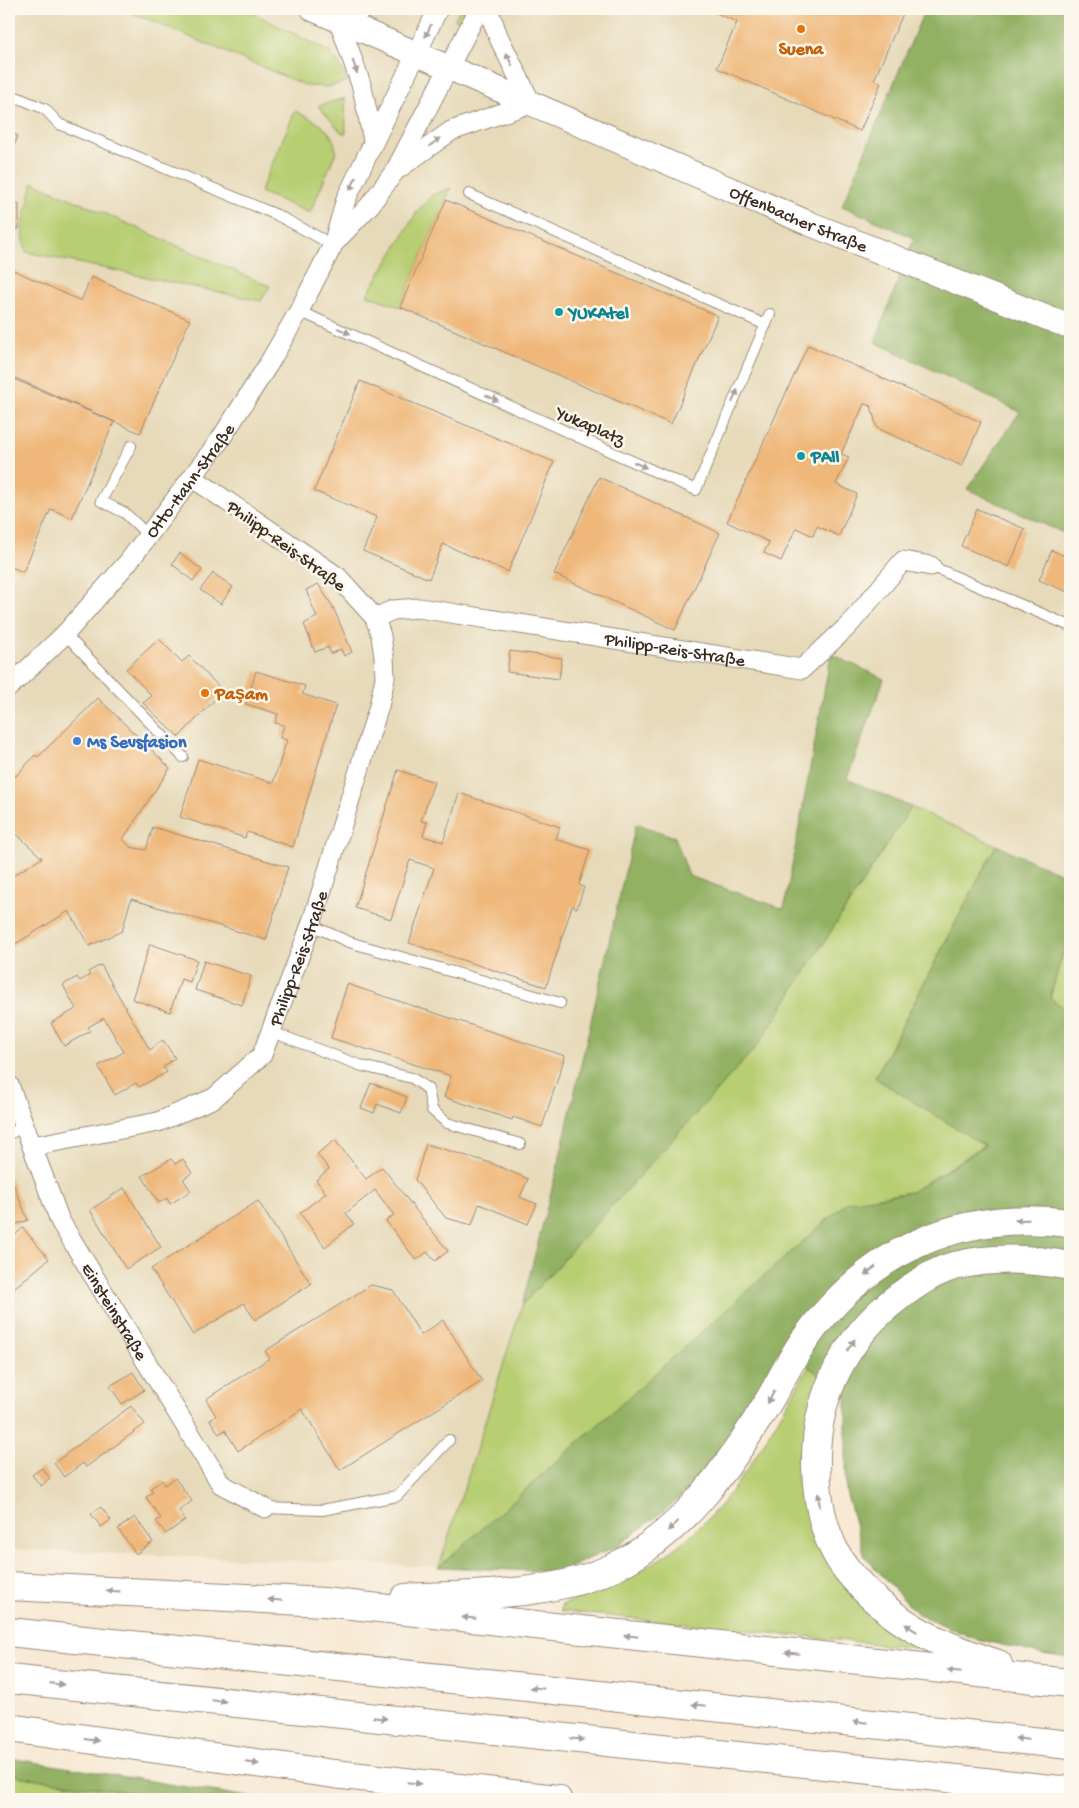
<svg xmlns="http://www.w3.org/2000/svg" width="1079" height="1808" viewBox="0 0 1079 1808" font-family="'Gochi Hand',sans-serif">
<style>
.built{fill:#e7daba}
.green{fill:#b8ce72;stroke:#7a7c48}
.forest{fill:#92b164;stroke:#666e41}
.building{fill:#efb779}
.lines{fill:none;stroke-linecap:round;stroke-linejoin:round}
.service-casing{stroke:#998a79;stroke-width:12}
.minor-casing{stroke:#998a79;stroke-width:21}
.tertiary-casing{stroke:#998a79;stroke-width:26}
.motorway-casing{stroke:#998a79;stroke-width:30}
.service{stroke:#fff;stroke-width:10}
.minor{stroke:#fff;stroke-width:19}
.tertiary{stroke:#fff;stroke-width:24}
.motorway{stroke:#fff;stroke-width:28}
.oneway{fill:#a79f9a}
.food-dot{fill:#e8710a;stroke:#fbf7ec;stroke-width:2}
.culture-dot{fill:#0f9aa8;stroke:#fbf7ec;stroke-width:2}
.shop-dot{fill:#3f7fe0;stroke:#fbf7ec;stroke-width:2}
.labels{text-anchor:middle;stroke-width:5;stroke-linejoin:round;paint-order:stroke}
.food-label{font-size:18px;font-weight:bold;fill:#c56008;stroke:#fbf7ec}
.street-label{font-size:18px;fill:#3b2a1e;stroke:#fbf7ec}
.culture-label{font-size:18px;font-weight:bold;fill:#0d838f;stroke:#fbf7ec;text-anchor:start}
.shop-label{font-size:18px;font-weight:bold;fill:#366cbe;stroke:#fbf7ec;text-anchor:start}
</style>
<rect width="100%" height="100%" fill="#fbf7ec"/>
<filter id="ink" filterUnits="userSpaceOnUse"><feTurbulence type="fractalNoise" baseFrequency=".02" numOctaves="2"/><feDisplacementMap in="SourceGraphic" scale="10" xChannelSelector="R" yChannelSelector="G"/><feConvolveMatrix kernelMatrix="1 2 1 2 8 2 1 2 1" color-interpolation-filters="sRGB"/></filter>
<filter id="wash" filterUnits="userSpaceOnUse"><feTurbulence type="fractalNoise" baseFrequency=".0096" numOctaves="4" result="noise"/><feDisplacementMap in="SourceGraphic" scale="20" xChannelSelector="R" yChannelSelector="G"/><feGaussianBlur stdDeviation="1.12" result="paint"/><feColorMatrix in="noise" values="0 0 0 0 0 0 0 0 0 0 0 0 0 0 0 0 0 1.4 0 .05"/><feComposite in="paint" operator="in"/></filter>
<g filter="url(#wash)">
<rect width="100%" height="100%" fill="#f7e9d4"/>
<!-- built -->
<path class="built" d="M9,9H925L842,206L914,238L875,342L1020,412L967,489L1070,536V878L847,779L884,679L831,654L784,909L689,876L675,837L636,824L558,1165L522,1305L439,1567L9,1549Z"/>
<!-- green -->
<path class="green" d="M123,9H245L328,51L336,59L348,81L329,87L307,86Z
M460,9H471L464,23L455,19Z
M345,98L346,133H342L318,106Z
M295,111C314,120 335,129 336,152L310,213L260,192Z
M33,182L260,282L270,286L261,301L26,252L22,228Z
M451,188L400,307L367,295L417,212L432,195Z
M911,807L996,845L875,1077L985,1145L911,1192L847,1202L439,1567L522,1305L758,1045Z
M1070,927V1012L1050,999Z
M857,1323L809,1498L924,1649L561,1611V1605C648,1577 707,1535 755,1457C770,1433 784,1409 798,1385C805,1375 810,1362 818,1353C828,1341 845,1332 857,1323Z
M9,1775L176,1799H9Z"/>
<!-- forest -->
<path class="forest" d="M925,9H1070V536L967,489L1020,412L875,342L914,238L842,206Z
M831,654L884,679L847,779L911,807L758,1045L522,1305L558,1165L636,824L675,837L689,876L784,909Z
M996,845L1070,878V927L1050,998L1070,1012V1658L1041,1654L973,1638L916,1613L865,1557L846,1492V1397L789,1351L737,1432L677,1501L619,1545L560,1572L439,1567L847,1202L911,1192L985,1146L875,1078Z
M9,1758L261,1799H176L9,1775Z"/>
<g id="blocks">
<!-- building -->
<path class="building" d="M707,9H905L874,80L881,83L860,131L717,68L737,22Z
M9,132L18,136L9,158Z
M446,200L718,316L671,424L400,307Z
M9,204H19V229H9Z
M9,268L81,301L91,277L190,320L140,433L9,375Z
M808,345L981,422L962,466L877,428L871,406L864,404L841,454L849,457L836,484L857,494L839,536L817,526L813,536L796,528L781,561L764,553L769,542L727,522Z
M9,377L114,422L72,518L51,509L23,572L9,566V503L14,492L9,489Z
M360,381L554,462L508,572L443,544L429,579L363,551L377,517L314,491Z
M599,477L720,533L675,630L554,574Z
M977,509L1025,529L1009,567L961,546Z
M1052,550L1070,559V593L1039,580Z
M180,553L202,570L193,581L172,564Z
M213,573L233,587L221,604L200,590Z
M318,584L333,607L352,652L344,656L341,649L331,654L328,647L315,652L304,624L317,617L306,590Z
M159,639L182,662L189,656L223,691L179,737L143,703L152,696L126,669Z
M510,651L562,658L559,679L507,672Z
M256,671L305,686L302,694L336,705L293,847L247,832L245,838L180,817L198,759L273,783L287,740L280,738L284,725L275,723L278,714L246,704Z
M98,698L170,768L123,839L130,847L146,850L153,827L288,867L266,940L131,899L122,931L89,946L69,911L9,948V878L42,858L9,827V773L10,772L16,776L35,755L38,757Z
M398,770L434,782L421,821L427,822L423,836L443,842L459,793L560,827L556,839L590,850L579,885L584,887L577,908L572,906L546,987L409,943L434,868L410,860L391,919L355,908Z
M150,944L197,960L190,982L181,979L170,1012L132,999Z
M204,961L251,976L242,1005L195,990Z
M101,965L150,1050L163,1040L175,1058L163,1067L167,1072L139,1087L136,1083L115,1095L98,1066L124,1052L104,1018L88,1027L90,1031L64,1046L51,1023L76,1009L63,985L77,977L80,981L90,975L88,972Z
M347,984L565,1056L542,1127L513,1117L512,1120L444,1097L451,1076L331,1038Z
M371,1083L407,1097L401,1113L377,1104L374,1113L361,1108Z
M335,1140L366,1179L382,1167L448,1251L435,1261L427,1252L416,1260L386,1221L394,1215L375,1190L346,1213L354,1224L325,1247L300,1213L326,1193L316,1180L329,1169L317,1154Z
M426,1144L491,1163L528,1179L520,1197L537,1204L528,1224L479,1204L472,1225L446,1218L415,1180Z
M171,1159L175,1164L183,1159L192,1173L183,1179L191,1191L170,1204L167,1198L159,1203L142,1176Z
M9,1174L28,1220L9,1227Z
M124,1188L161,1247L126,1269L90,1210Z
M258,1201L311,1284L255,1320L244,1303L193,1335L151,1269Z
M23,1228L49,1259L9,1292V1240Z
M371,1285L393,1290L421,1335L443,1320L482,1381L340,1470L302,1409L238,1451L225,1430L219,1434L210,1420L216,1416L206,1399L270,1358L265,1351Z
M133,1372L144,1390L122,1404L110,1386Z
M131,1406L145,1424L86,1467L83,1463L64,1477L54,1463Z
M42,1468L50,1478L41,1486L32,1475Z
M175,1478L192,1501L179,1511L185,1520L166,1534L156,1521L161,1518L146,1497L153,1492L151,1488L162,1480L165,1485Z
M101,1507L111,1520L101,1527L91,1514Z
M135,1517L153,1542L136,1554L118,1529Z"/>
</g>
</g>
<g filter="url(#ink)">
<use href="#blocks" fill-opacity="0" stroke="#998a79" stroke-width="1"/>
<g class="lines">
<defs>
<path id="service" d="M9,94L45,109L59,124L277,215L333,245
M469,194L766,325
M299,311L696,490L770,314
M131,446L101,501L125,513L149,536
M931,566L1070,626
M65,634L183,757
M311,925L349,942L560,1003
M272,1032L362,1066L412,1078L428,1089L432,1110L447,1123L520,1144
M9,1134L25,1126
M265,1508L322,1510L397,1496L449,1440"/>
<g id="minor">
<path d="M364,9L339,21L362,87L373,140"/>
<path d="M398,169L451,131L531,103L499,38L488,9"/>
<path d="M335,242L370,205L395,171L479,9"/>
<path id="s1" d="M375,618L393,610L419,608L802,669L848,626L903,561L931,566"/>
<path id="s2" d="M9,687L65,634L129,561L220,440L268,365L299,311L333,245L346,199L438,9"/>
<path id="s3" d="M9,1085L60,1221L221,1484L265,1508"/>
<path id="s4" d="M33,1146L158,1122L214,1098L262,1055L311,925L379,706L385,678L384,657L381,636L375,618L338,577L193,478"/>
</g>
<g id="tertiary">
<path id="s5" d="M313,9L808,223L1070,327"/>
</g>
<path id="motorway" d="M9,1586L324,1602L1070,1683
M405,1598C472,1594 555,1597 616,1566C685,1531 729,1467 768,1402C780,1382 790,1361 803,1342C868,1250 959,1209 1070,1223
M9,1632L1070,1745
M998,1664C936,1644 889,1622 847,1570C824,1541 817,1502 816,1466C814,1393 850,1328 911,1288C924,1279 939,1270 954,1266C993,1256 1031,1258 1070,1266
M9,1679L1070,1791
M9,1728L334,1774L557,1799"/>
</defs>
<!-- service casing -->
<use href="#service" class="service-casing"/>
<!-- minor casing -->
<use href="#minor" class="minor-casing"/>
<!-- tertiary casing -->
<use href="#tertiary" class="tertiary-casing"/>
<!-- motorway casing -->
<use href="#motorway" class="motorway-casing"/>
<!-- service -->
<use href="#service" class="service"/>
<!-- minor -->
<use href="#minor" class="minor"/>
<!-- tertiary -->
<use href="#tertiary" class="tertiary"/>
<!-- motorway -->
<use href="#motorway" class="motorway"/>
</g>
<!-- one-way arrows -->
<defs><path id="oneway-solid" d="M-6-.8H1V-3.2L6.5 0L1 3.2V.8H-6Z" transform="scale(1.25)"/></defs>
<g class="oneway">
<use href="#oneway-solid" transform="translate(428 31) rotate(115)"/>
<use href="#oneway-solid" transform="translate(509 59) rotate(-116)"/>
<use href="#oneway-solid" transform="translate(355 67) rotate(71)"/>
<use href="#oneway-solid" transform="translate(435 142) rotate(-36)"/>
<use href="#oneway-solid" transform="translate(353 184) rotate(115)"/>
<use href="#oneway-solid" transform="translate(344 331) rotate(24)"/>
<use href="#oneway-solid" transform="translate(735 396) rotate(-67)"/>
<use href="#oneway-solid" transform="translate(492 398) rotate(24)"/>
<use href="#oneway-solid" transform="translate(640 465) rotate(24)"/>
<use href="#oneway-solid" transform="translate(1022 1220) rotate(179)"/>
<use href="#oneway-solid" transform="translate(870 1271) rotate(142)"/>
<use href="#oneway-solid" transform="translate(851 1345) rotate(-57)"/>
<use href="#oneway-solid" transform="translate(771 1397) rotate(120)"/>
<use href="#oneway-solid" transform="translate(819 1500) rotate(-97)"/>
<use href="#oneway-solid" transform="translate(673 1526) rotate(138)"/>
<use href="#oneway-solid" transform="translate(113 1591) rotate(-177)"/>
<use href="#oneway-solid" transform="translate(275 1600) rotate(-177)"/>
<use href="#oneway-solid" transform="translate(469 1618) rotate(-174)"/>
<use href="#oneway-solid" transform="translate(911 1628) rotate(-147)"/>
<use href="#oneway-solid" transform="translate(631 1636) rotate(-174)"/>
<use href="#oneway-solid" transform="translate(792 1653) rotate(-174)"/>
<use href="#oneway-solid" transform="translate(954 1671) rotate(-174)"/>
<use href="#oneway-solid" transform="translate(57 1684) rotate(6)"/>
<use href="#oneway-solid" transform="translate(537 1688) rotate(-174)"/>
<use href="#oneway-solid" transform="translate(219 1701) rotate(6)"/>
<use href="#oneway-solid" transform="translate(699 1705) rotate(-174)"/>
<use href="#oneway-solid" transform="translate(380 1718) rotate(6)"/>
<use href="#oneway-solid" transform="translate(860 1722) rotate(-174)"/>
<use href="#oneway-solid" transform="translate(577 1739) rotate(6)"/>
<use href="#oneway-solid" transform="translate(1022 1739) rotate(-173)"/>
<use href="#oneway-solid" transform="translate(92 1740) rotate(8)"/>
<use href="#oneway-solid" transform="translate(252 1763) rotate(8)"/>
<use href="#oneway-solid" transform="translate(414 1783) rotate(6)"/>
</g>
</g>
<!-- markers -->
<g class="food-dot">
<circle cx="801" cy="29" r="5"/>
<circle cx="205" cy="693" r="5"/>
</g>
<g class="culture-dot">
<circle cx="559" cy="312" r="5"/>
<circle cx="801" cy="456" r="5"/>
</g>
<circle class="shop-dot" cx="77" cy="741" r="5"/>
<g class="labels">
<!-- food labels -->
<g class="food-label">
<text x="801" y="54">Suena</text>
<text x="215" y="699" text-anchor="start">Paşam</text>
</g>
<!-- street labels -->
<g class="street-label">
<text dy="6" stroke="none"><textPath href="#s5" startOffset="529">Offenbacher Straße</textPath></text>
<text transform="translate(591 425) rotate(24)" y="6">Yukaplatz</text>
<text dy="6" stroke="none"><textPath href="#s2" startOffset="275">Otto-Hahn-Straße</textPath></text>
<text transform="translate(287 545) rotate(36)" y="6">Philipp-Reis-Straße</text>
<text dy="6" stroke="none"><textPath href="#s1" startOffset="305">Philipp-Reis-Straße</textPath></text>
<text dy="6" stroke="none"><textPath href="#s4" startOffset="356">Philipp-Reis-Straße</textPath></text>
<text dy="6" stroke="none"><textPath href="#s3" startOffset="251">Einsteinstraße</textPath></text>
</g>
<!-- culture labels -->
<g class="culture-label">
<text x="569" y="318">YUKAtel</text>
<text x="811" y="462">PAll</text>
</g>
<!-- shop labels -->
<g class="shop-label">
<text x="87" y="747">Ms Sevsfasion</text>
</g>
</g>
<!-- margin -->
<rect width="1079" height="1808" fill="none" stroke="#fbf7ec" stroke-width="30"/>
</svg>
